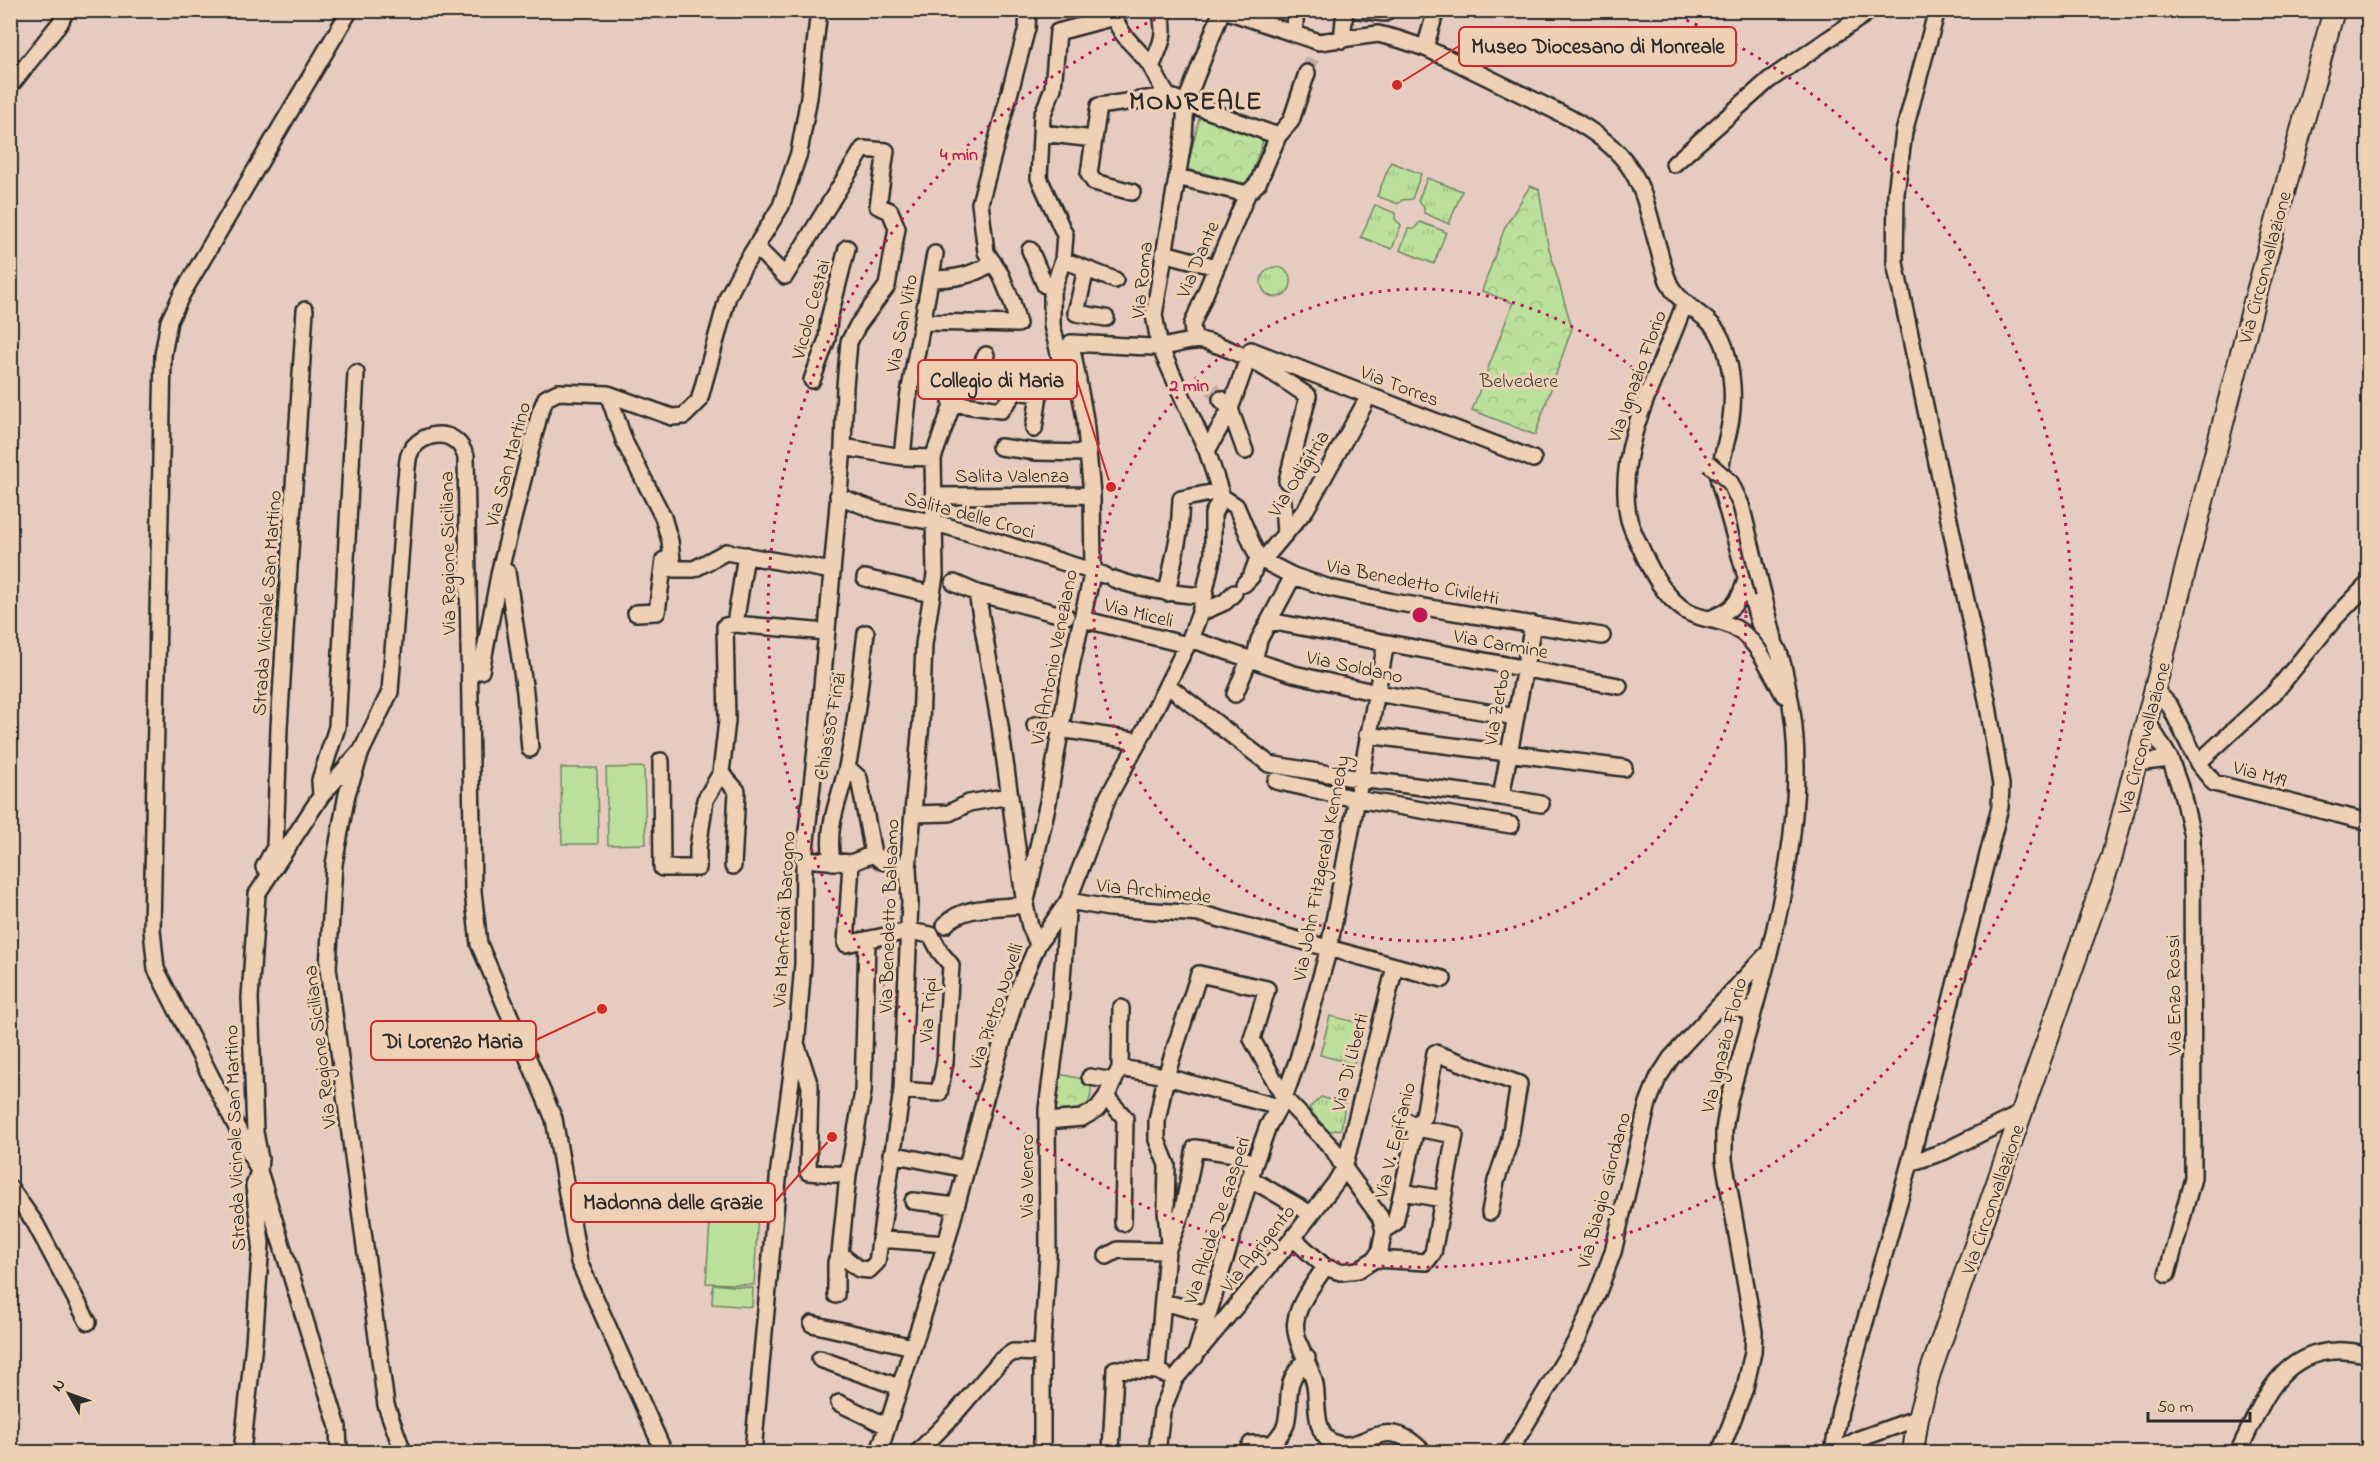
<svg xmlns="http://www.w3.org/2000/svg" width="2379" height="1463" viewBox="0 0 2379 1463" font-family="'Indie Flower',sans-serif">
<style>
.grass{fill:url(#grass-tufts);stroke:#728663;stroke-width:1.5}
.park{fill:url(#park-crowns);stroke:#728663;stroke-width:1.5}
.pitch{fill:#bae09b;stroke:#728663;stroke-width:1.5}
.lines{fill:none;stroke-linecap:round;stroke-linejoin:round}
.minor-tunnel{stroke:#c1aca2;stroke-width:15;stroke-dasharray:15 8;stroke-linecap:butt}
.minor-casing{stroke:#2b2b2b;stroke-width:20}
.major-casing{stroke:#2b2b2b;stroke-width:24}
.minor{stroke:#eed1b5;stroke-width:15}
.major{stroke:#eed1b5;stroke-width:20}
.minor-bridge-casing{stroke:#2b2b2b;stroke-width:20;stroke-linecap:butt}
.minor-bridge{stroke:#eed1b5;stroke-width:15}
.ring{fill:none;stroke:#c2185b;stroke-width:3;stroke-dasharray:3 6}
.labels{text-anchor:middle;stroke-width:6;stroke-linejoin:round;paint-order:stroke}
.street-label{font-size:20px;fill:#2b2b2b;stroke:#eed1b5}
.park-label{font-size:20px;fill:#40463c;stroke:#eed1b5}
.district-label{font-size:26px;font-weight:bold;letter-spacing:1.5px;fill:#2b2b2b;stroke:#eed1b5}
.centre{fill:#c2185b;stroke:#eed1b5;stroke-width:3}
.ring-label{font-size:18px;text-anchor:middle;font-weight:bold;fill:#c2185b;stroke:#eed1b5;stroke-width:6;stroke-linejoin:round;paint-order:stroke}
.leader{fill:none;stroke:#d62828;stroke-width:2}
.callout-dot{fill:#d62828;stroke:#eed1b5;stroke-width:2}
.callout{fill:#eed1b5;stroke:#d62828;stroke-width:2}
.callout-label{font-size:21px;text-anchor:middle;font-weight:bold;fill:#2b2b2b}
</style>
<defs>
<pattern id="grass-tufts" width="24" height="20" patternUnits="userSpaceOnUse" patternTransform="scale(1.5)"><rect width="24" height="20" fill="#bae09b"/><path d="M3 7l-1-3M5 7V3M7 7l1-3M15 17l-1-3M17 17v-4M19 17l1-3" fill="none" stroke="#a0c086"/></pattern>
<pattern id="park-crowns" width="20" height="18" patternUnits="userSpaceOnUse" patternTransform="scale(1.5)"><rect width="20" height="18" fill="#bae09b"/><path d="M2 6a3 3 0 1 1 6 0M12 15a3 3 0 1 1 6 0" fill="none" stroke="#a0c086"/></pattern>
</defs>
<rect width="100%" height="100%" fill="#e6ccc0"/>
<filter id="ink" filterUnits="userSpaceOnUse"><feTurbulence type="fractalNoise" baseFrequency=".0167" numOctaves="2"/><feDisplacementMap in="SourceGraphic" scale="12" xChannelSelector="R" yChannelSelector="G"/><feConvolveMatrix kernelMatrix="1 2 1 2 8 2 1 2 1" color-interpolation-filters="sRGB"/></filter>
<g filter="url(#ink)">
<!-- grass -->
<path class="grass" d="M1391,162L1421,174L1412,199L1402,200L1398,204L1377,196Z
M1427,178L1462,191L1449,224L1424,213V207L1418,201Z
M1375,205L1395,213V219L1401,225L1392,249L1361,237Z
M1420,222L1446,232L1434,264L1400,250L1408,229H1414Z
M1261 282a15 15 0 1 1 30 0a15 15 0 1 1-30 0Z
M1330,1016L1364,1024L1354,1064L1320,1055Z
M1321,1097L1345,1104L1341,1129L1327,1132L1309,1108Z"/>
<!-- park -->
<path class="park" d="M1201,111L1265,135L1248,184L1187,169Z
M1530,186L1539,189L1548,245L1572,328L1535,435L1472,410L1513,303L1482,291L1505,227Z
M1059,1074L1083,1079L1091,1086V1095L1087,1107L1076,1112H1056Z"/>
<!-- pitch -->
<path class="pitch" d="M644,767L646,844L608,845L606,768Z
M561,768H597L598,844H562Z
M712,1191L759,1194L754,1285L706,1283Z
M713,1284L753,1288L752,1307L712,1304Z"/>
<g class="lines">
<!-- minor-tunnel -->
<path class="minor-tunnel" d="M1307,73L1314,53
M1212,389L1221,399"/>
<defs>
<path id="minor" d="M1112,10C1120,40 1138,46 1152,68C1158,78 1161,87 1168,96L1278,136
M1224,10L1319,42L1378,34L1398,39L1425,48L1456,62L1568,117C1590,129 1613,144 1628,165C1645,188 1650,220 1658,247C1662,260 1665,279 1673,290C1693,317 1717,314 1727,355C1732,375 1734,397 1731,418C1728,440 1720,459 1719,481L1759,623C1763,629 1769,635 1773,641C1781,652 1784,671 1787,684C1818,817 1763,972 1729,1100L1724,1130V1160L1754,1332L1753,1352L1745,1388L1720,1452
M1358,10L1385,13
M1294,34L1296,10
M1342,40L1345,10
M1425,48L1436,10
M1151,67C1161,45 1167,35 1160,10
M10,86L60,23L66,10
M1042,133L1094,139L1099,106L1168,96
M1094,139L1089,174L1094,182L1132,192
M1674,164L1769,80L1871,10
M1177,177L1247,194
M1030,250L1045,285L1054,287
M1164,253L1216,267
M1063,260L1115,280
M1086,269L1076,313L1106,318
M930,279C954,279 973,276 993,262
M1685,302C1662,370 1615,440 1628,515C1630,528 1638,541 1643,553C1653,575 1665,597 1686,611C1698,619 1716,619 1729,625C1757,636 1770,671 1784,695
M922,322L1018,324L1012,302L1001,275L986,252L980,203L1027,28L1028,10
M1194,341L1192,325L1247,194L1258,183L1278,136L1291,121L1307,73
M812,380L827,339L829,319L847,248
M1078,380L1067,373L1061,362L1052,325V292L1063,260L1065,235L1039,178L1042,116L1053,88L1058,32L1114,17
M608,394L625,443L663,517L670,541L673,569H694L726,552L832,571
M1221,399L1230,409L1245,451
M951,403L1001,410L1016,391L1039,394L1034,429
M843,447L902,457L933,458
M1000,447L1037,452L1087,453
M1207,451L1230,409L1251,350L1533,459
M902,457L908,399L935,254
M838,496L880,512L933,522L976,535L1104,575
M933,496L1092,495
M1222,497L1207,451L1160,347L1154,315L1184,136L1186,102L1222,10
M1222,497L1236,506L1258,558L1293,576L1330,588L1393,602L1602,636
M1283,502L1285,534
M1263,560L1306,509L1364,405
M500,570L507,572L525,692L530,749
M865,578L931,594
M1114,579C1144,590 1173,594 1205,596
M954,583L977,593L1066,616
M1244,584L1251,577L1258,558
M977,593L1000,726L1025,905L1030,926L1038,944
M1167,593L1179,533L1181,499L1220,491
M1763,594L1774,639
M636,613L657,612L664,560L673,569
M1200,613L1225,602L1234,593
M1082,619L1187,645
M1710,619C1734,609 1738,604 1746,580
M1269,621L1619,686
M735,624L826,632
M1190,639L1294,674L1377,693L1516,717
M1254,661L1259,640L1293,576
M470,671H481L500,570L540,412L546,398L558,392L608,394L672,417L684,416L699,401L728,296L742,269L781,206L799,153L809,97L819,10
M1167,685L1269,764L1360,779L1501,797L1541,804
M2155,690L2170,706L2198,763L2214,783L2368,822
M1235,694L1249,660
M2147,721L2170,759L2182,793L2192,836L2193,1178L2167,1274
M1035,725L1062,723
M1060,729L1139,741
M1367,735L1624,768
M661,761L662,868H698V848L705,800L721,773L727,721L725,626L735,624L746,555
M2136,763L2170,759
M2198,763L2275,692L2335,618L2368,584
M847,767L859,778L873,854
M721,773L737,791L733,866
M1276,781L1356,799L1511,825
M321,796L320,780L337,727L356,373
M1501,797L1533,624
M913,814L949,813L969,803L1009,796
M804,859L851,863L873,854L882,861L908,868
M832,862C826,822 839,803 847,767C857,723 860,677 866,633
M851,863L846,944L909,931L931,935L940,952L951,965L945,1062L939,1093L902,1090
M264,867L275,847L279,728L305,310
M1068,901L1109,908L1202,914L1443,979
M1025,905L1048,802L1072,662L1093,571L1092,495L1085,419L1071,343C1100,344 1129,347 1158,347C1174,347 1192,337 1208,342C1244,352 1278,376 1308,396L1287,481
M945,925C962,905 999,908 1025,905
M1715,1010L1726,1007L1752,1011
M797,1046L810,1086L808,1172L848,1175
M1120,1068L1155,1074L1279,1107
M1090,1077L1114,1081
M1106,1097L1125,1118L1123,1223
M1047,1121L1082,1118L1097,1109L1106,1097L1120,1068L1121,1008
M891,1154L966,1169
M1910,1163L1943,1152L2022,1113
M1249,1178L1311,1214
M10,1188L35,1223L88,1322
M1402,1192L1443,1199
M913,1201L956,1206
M1384,1230L1395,1223L1416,1128L1424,1116L1435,1053L1519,1084L1509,1143L1496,1181L1490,1212
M880,1239L946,1244
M1169,1244L1166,1210L1167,1165L1157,1140V1121L1166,1076L1199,974L1267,989L1252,1039L1284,1098L1333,1149L1344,1168L1380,1217L1384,1230L1380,1251L1375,1259L1358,1270L1340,1272L1325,1267L1293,1238
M840,1254L859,1269L869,1270L877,1262L902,1090L910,902L908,868L921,723L924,644L935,575L933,458L959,386L972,383L986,355
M1107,1256L1118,1250L1167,1251
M1375,1259L1426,1262L1433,1253L1455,1135L1416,1128L1403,1119
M1325,1267C1315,1282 1299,1302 1296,1320C1292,1339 1311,1365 1315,1385C1318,1402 1314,1431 1330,1441C1361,1459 1383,1408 1423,1452
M836,1295V1262L840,1254L848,1175L863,1092L867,941
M1164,1302L1207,1314
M812,1324L913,1347
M1195,1357L1254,1165L1268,1126L1284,1098L1298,1059L1329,948L1386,643
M820,1359L899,1387
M1157,1371L1167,1251L1183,1209L1195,1148L1235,1154L1254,1165
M839,1403L887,1426
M242,1452L254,1343L261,1243L254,1186L259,1171L260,1159L255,1132L250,998L257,894L321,796L358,754
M339,1452L338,1427L259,1171L156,969L152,930L163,355L169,321L182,294L350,10
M403,1452L386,1405L328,968L334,864L347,794L361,752L390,692L406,479C407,471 407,462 409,455C416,436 444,427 459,444C462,447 464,453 466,456L473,892L479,944L554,1119L579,1262L664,1452
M753,1452L779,1169L797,1036L803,964L804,859L819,721L843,447L845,386L849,342L858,325L887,286L897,228L890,211L878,206L886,151L863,149L785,276L757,248
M879,1452L946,1244L985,1099L1018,990L1038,944L1068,901L1108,797L1139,741L1190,639L1200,613L1213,554V514L1222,497
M918,1452L954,1415L1000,1361L1013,1352L1042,1353
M1042,1452V1353L1048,1256L1047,1109L1059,1019L1068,901
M1111,1452L1115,1369L1157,1371L1164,1374
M1157,1452L1162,1411L1175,1379L1293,1238L1336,1182L1344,1168L1395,967
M1246,1452L1251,1444H1273C1277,1438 1284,1431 1286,1424C1293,1391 1281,1388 1307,1358
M1509,1452L1578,1338L1598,1292L1613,1252L1648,1103L1658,1078L1671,1058L1765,956
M1833,1452L1840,1410L1910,1163L2000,807L2001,785L1987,700L1895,263L1896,193L1904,132L1937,10
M1836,1452L1859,1439L1918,1418
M2238,1452C2261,1408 2276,1353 2336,1351C2346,1350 2358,1353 2368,1354"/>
<path id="major" d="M1913,1452L1918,1418L1930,1373L2112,856L2253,306L2334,10"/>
</defs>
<!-- minor casing -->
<use href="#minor" class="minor-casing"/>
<!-- major casing -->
<use href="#major" class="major-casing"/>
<!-- minor -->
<use href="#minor" class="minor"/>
<!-- major -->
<use href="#major" class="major"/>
<defs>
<path id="minor-bridge" d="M1709,464L1730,482L1741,505L1763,594"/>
</defs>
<!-- minor-bridge casing -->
<use href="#minor-bridge" class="minor-bridge-casing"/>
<!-- minor-bridge -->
<use href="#minor-bridge" class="minor-bridge"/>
</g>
</g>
<!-- distance rings -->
<g class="ring">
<circle cx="1420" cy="615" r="326"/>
<path d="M1670 13A652 652 0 1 1 1170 13"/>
</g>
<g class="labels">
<!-- street labels -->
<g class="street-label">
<text transform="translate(1197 259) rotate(-67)" y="7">Via Dante</text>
<text transform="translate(2264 267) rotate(-75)" y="7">Via Circonvallazione</text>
<text transform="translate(1141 280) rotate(-84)" y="7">Via Roma</text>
<text transform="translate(810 309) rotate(-75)" y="7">Vicolo Cestai</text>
<text transform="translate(901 323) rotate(-79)" y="7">Via San Vito</text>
<text transform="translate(1636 376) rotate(-70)" y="7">Via Ignazio Florio</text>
<text transform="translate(1400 385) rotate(21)" y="7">Via Torres</text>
<text transform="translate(507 464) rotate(-75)" y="7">Via San Martino</text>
<text transform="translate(1298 473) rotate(-58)" y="7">Via Odigitria</text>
<text x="1012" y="482">Salita Valenza</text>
<text transform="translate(970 514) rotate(15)" y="7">Salita delle Croci</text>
<text transform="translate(447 553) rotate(-91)" y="7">Via Regione Siciliana</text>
<text transform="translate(1413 581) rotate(11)" y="7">Via Benedetto Civiletti</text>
<text transform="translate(266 603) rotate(-86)" y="7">Strada Vicinale San Martino</text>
<text transform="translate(1139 612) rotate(14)" y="7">Via Miceli</text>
<text transform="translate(1501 643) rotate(10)" y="7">Via Carmine</text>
<text transform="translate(1053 657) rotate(-79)" y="7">Via Antonio Veneziano</text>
<text transform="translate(1355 666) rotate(12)" y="7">Via Soldano</text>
<text transform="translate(1496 707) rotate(-80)" y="7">Via Zerbo</text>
<text transform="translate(829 726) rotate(-80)" y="7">Chiasso Finzi</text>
<text transform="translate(2143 738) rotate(-75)" y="7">Via Circonvallazione</text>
<text transform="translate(2260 773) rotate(15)" y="7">Via M19</text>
<text transform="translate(1320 868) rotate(-79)" y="7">Via John Fitzgerald Kennedy</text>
<text transform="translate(1154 890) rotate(6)" y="7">Via Archimede</text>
<text transform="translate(888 916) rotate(-88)" y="7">Via Benedetto Balsamo</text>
<text transform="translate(783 919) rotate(-87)" y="7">Via Manfredi Barogno</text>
<text transform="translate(2173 995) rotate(-91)" y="7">Via Enzo Rossi</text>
<text transform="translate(995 1006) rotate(-71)" y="7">Via Pietro Novelli</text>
<text transform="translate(927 1010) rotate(-86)" y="7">Via Tripi</text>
<text transform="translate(1723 1045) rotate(-76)" y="7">Via Ignazio Florio</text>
<text transform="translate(319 1047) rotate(-97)" y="7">Via Regione Siciliana</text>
<text transform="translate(1349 1062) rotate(-76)" y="7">Via Di Liberti</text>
<text transform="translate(234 1138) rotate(-92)" y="7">Strada Vicinale San Martino</text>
<text transform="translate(1394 1140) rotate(-76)" y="7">Via V. Epifanio</text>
<text transform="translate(1026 1176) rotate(-90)" y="7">Via Venero</text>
<text transform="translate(1603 1190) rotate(-75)" y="7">Via Biagio Giordano</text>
<text transform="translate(1992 1199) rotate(-71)" y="7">Via Circonvallazione</text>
<text transform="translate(1216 1220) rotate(-72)" y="7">Via Alcide De Gasperi</text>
<text transform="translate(1257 1248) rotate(-51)" y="7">Via Agrigento</text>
</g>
<!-- park labels -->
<g class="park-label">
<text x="1519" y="387">Belvedere</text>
</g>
<!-- district labels -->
<g class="district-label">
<text x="1196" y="109">MONREALE</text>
</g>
</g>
<circle cx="1420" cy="615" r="9" class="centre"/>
<g class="ring-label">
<text x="959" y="160">4 min</text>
<text x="1189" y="391">2 min</text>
</g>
<!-- callouts -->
<path class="leader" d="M1397 85L1459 46M1111 487L1077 380M602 1009L536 1040M832 1137L775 1202"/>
<g class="callout-dot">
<circle cx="1397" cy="85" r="6"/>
<circle cx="1111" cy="487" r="6"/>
<circle cx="602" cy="1009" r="6"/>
<circle cx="832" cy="1137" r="6"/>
</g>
<g class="callout">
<rect x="1459" y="27" width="277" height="39" rx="6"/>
<rect x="918" y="360" width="159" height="39" rx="6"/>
<rect x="371" y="1021" width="165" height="39" rx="6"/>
<rect x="571" y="1183" width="204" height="39" rx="6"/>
</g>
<g class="callout-label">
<text x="1598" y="53">Museo Diocesano di Monreale</text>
<text x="997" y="387">Collegio di Maria</text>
<text x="453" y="1048">Di Lorenzo Maria</text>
<text x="673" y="1209">Madonna delle Grazie</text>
</g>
<!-- margin -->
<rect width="2379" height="1463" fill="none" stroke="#eed1b5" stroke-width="36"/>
<rect x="18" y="18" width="2343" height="1427" fill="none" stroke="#2b2b2b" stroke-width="2" filter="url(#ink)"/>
<!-- north arrow -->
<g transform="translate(69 1394) rotate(310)" stroke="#eed1b5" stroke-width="4.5" paint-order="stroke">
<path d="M0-4.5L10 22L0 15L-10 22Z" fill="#2b2b2b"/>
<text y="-9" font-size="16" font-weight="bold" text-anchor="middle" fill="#2b2b2b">N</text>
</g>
<!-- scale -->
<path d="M2148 1412v9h102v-9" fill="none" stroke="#2b2b2b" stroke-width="3"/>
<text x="2157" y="1412" font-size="18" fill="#2b2b2b" stroke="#eed1b5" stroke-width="4.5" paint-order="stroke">50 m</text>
</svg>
